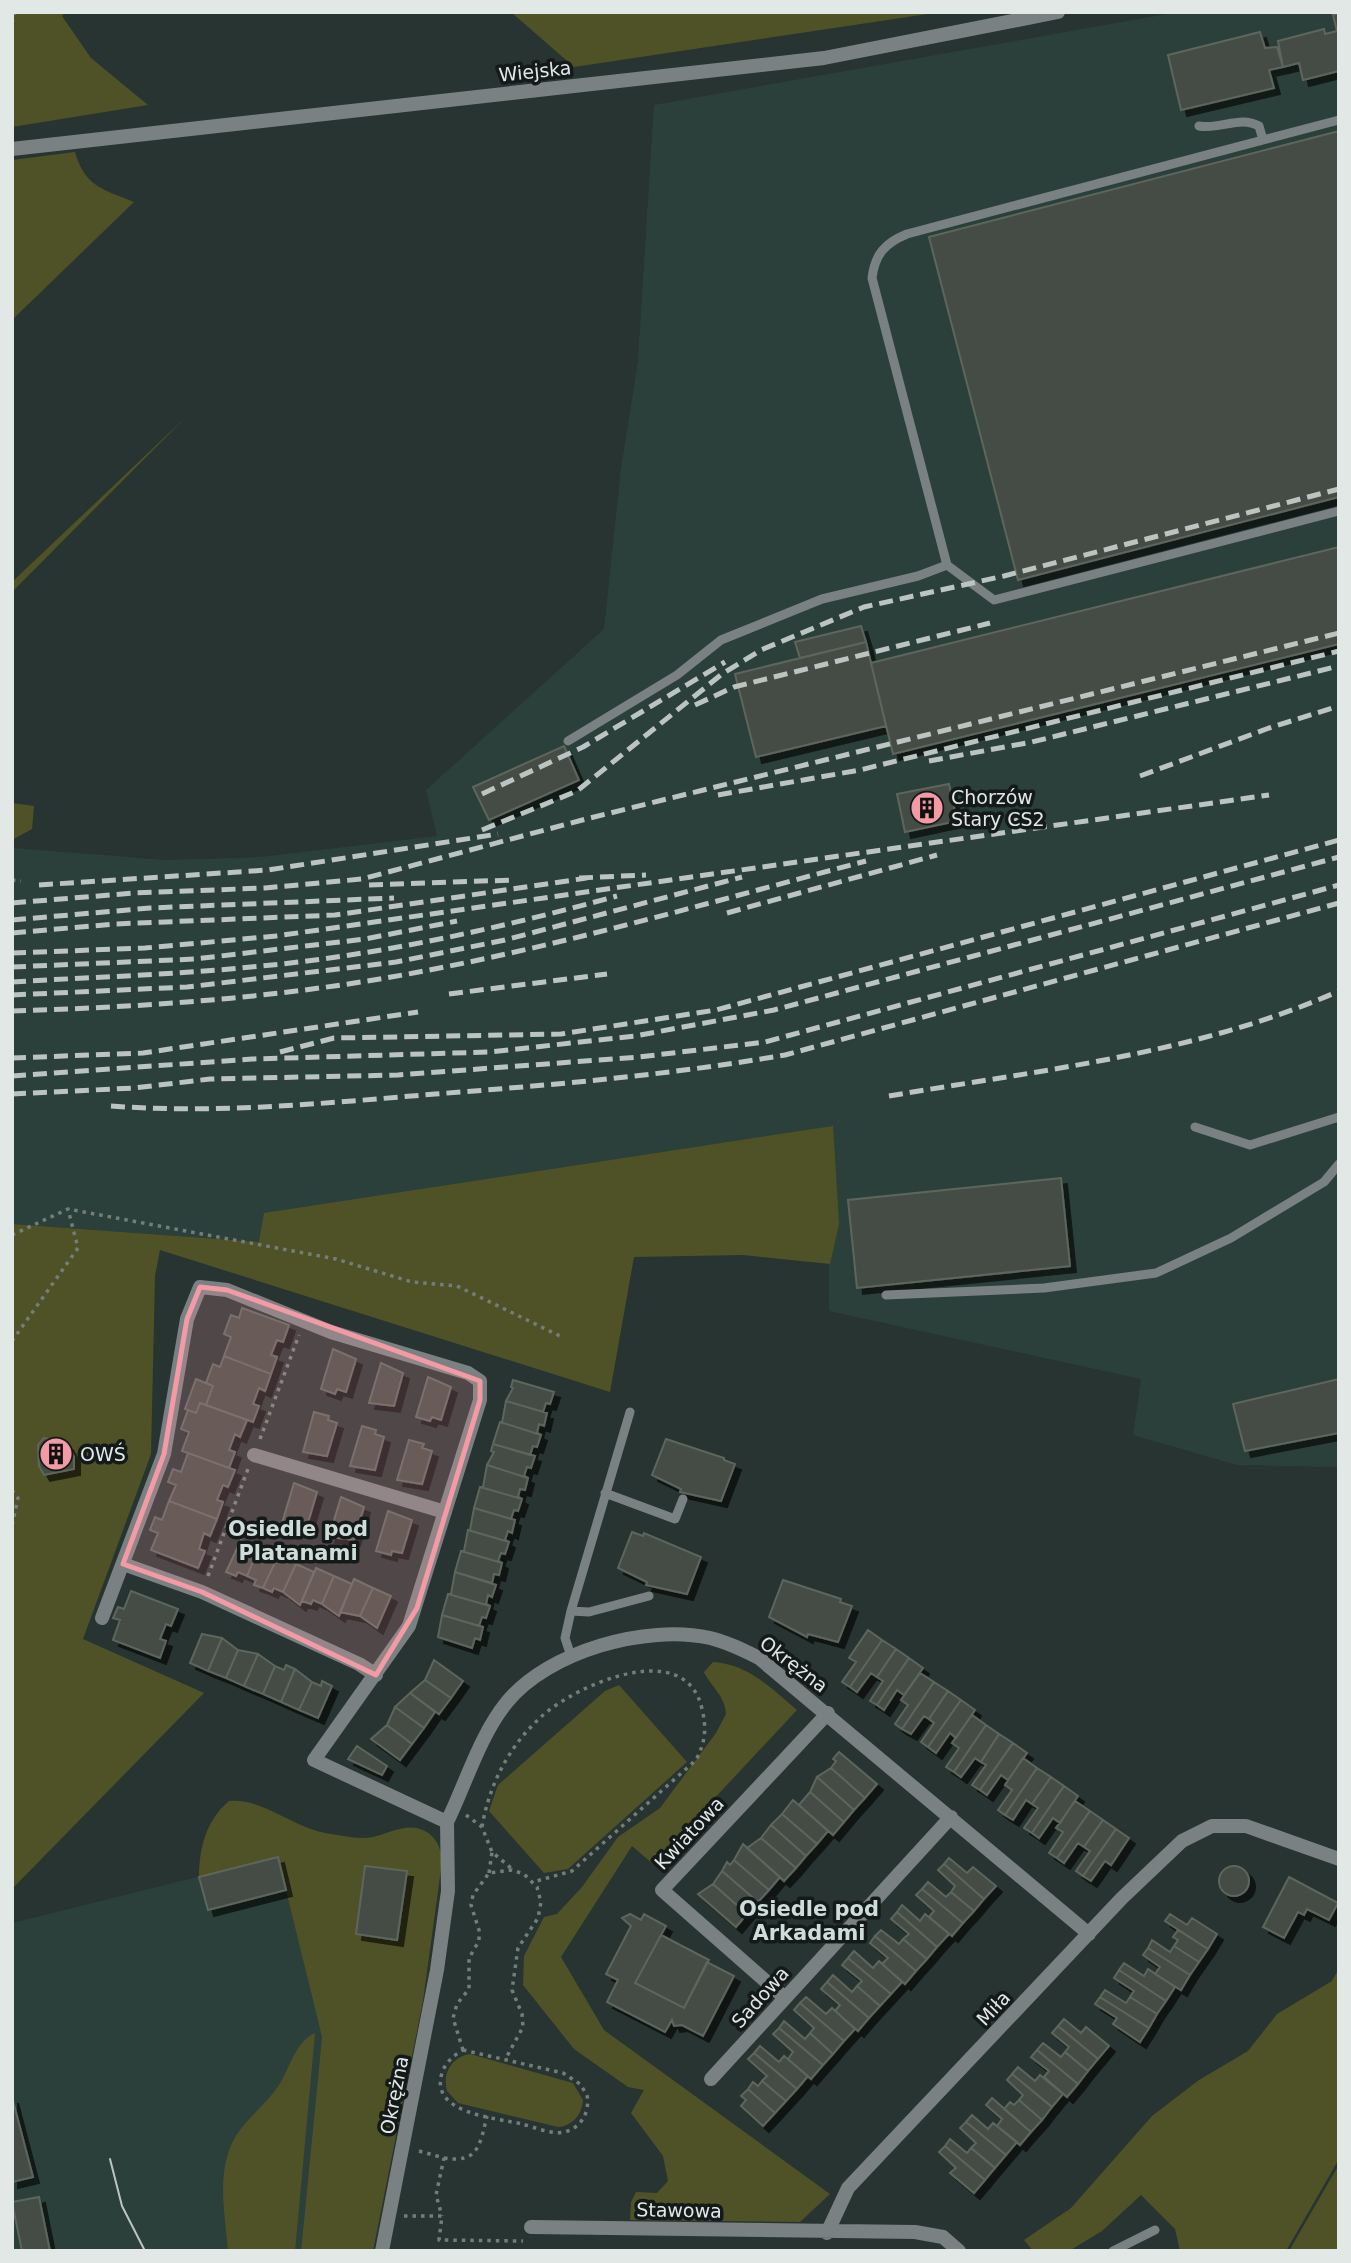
<svg xmlns="http://www.w3.org/2000/svg" width="1351" height="2263" viewBox="0 0 1351 2263" font-family="'DejaVu Sans',sans-serif">
<style>
.built{fill:#2c403b}
.green{fill:#4f5226}
.building{fill:#444c44;stroke:#5d665d;stroke-width:2;filter:url(#shadow)}
.lines{fill:none;stroke-linecap:round;stroke-linejoin:round}
.path{stroke:#737e7b;stroke-width:3.5;stroke-dasharray:3.5 5;stroke-linecap:butt}
.service{stroke:#7a8182;stroke-width:9}
.minor{stroke:#7a8182;stroke-width:14}
.tram{stroke:#bcc4c2;stroke-width:2}
.rail{stroke:#bcc4c2;stroke-width:5;stroke-dasharray:14 7;stroke-linecap:butt}
.marked{fill:#f49aa4;fill-opacity:0.2;stroke:#f49aa4;stroke-width:5;stroke-linejoin:round}
.labels{text-anchor:middle;stroke-width:7;stroke-linejoin:round;paint-order:stroke}
.street-label{font-size:19px;fill:#e1e8e6;stroke:#141a19}
.poi-label{font-size:19px;fill:#e1e8e6;stroke:#141a19;text-anchor:start}
.neighbourhood-label{font-size:21px;font-weight:bold;fill:#ceddd9;stroke:#141a19}
</style>
<defs>
<filter id="shadow"><feDropShadow dx="6" dy="6" stdDeviation="0" flood-color="#0009"/></filter>
</defs>
<rect width="100%" height="100%" fill="#273431"/>
<!-- built -->
<path class="built" d="M1178,12H1339V1467L1237,1465L1133,1435L1141,1379L829,1311L827,1138L259,1242L12,1224V848L166,860L261,857L437,836L426,790L604,629L621,469L638,361L654,105Z
M278,1857L322,2037L301,2251H12V1923Z"/>
<!-- green -->
<path class="green" d="M12,12H65L62,16L91,58L148,105L12,127Z
M511,12H941L574,67Z
M75,152C85,187 103,189 134,202L12,320V160Z
M186,417L12,592V582Z
M12,803L34,806L32,829L12,840Z
M833,1126L839,1224L830,1264L743,1255L634,1257L610,1392L160,1250L155,1276L151,1454L83,1639L204,1693L12,1889V1224L259,1242L264,1213Z
M713,1662C748,1664 771,1688 797,1710L653,1864L632,1846L561,1957L604,2030L830,2194L800,2222L630,2220L631,2202L636,2192L657,2193L668,2181L663,2156L631,2113L644,2090L628,2087L574,2049L523,1985L524,1956L544,1917L557,1914L582,1887L618,1837L660,1808L716,1733L726,1714C725,1696 712,1688 704,1672Z
M619,1685L687,1762L568,1869L544,1873L489,1811L498,1785L605,1691Z
M229,1801C263,1798 292,1827 325,1833C340,1835 358,1840 373,1837C388,1834 404,1824 420,1829C435,1834 441,1846 442,1862L423,2001L373,2251H301L322,2037L278,1858L199,1877C199,1849 206,1820 229,1801Z
M1339,1968V2159L1286,2251H1180L1175,2229L1141,2195L1102,2231L1069,2251H1033L1024,2240L1071,2208L1152,2116L1199,2080L1248,2051L1277,2014L1332,1981Z
M315,2033L295,2251H228C225,2211 214,2165 240,2130C252,2114 268,2102 279,2085C290,2068 295,2042 315,2033Z
M470,2054L573,2083L583,2100C582,2114 573,2126 558,2127L458,2103L447,2091C442,2073 452,2057 470,2054Z
M1339,2165V2251H1289L1334,2173Z"/>
<!-- building -->
<path class="building" d="M1339,13V71L1303,80L1299,63L1283,67L1278,41L1324,29L1325,34L1337,31L1333,15Z
M1260,32L1265,48L1277,47L1283,67L1269,70L1274,88L1181,110L1168,55Z
M1339,131V497L1018,580L929,237Z
M1339,547V644L893,754L871,663Z
M861,626L866,642L800,658L795,642Z
M866,642L886,726L756,757L735,674Z
M564,746L579,780L489,820L473,787Z
M949,784L957,821L905,832L897,794Z
M1061,1178L1070,1266L857,1288L848,1200Z
M242,1308L289,1325L283,1342L277,1340L271,1355L277,1357L271,1374L224,1356L231,1337L224,1334L231,1315L239,1318Z
M333,1349L356,1359L346,1392L337,1389L335,1394L321,1389Z
M224,1356L271,1374L265,1391L259,1388L253,1404L259,1406L253,1422L206,1405L213,1386L206,1383L213,1364L220,1367Z
M381,1363L403,1373L394,1406L369,1403Z
M428,1377L451,1387L441,1420L432,1417L430,1421L416,1417Z
M196,1379L213,1386L206,1405L200,1403L196,1413L185,1409Z
M1339,1379V1433L1245,1451L1233,1404Z
M513,1380L554,1392L550,1404L546,1403L543,1412L547,1413L506,1401L513,1388L511,1387Z
M506,1401L547,1413L544,1426L539,1424L537,1433L541,1435L500,1422L502,1423Z
M200,1403L247,1420L240,1437L235,1434L229,1450L235,1452L229,1468L182,1451L189,1432L181,1429L188,1410L196,1413Z
M314,1412L329,1416L328,1420L337,1423L327,1456L303,1452Z
M500,1422L541,1435L537,1447L533,1446L530,1455L493,1444Z
M362,1426L376,1430L375,1434L384,1437L375,1470L350,1466Z
M44,1438L67,1444L74,1457V1469L44,1475L39,1466L38,1445Z
M666,1439L724,1458V1460L735,1464L721,1501L680,1492L681,1489L652,1475Z
M409,1440L424,1444L422,1448L432,1451L422,1484L397,1480Z
M493,1444L535,1456L531,1468L527,1467L524,1476L528,1478L487,1465L494,1452L491,1451Z
M188,1453L235,1470L228,1487L223,1485L217,1500L223,1502L217,1519L169,1501L176,1485L168,1482L173,1469L181,1472Z
M487,1465L528,1478L525,1490L520,1489L518,1497L522,1499L480,1487H483Z
M294,1483L317,1492L307,1526L297,1523L296,1527L282,1523Z
M480,1487L522,1499L518,1511L514,1510L511,1519L474,1508Z
M341,1497L364,1507L354,1540L329,1537Z
M169,1501L217,1519L210,1536L204,1533L199,1549L205,1551L198,1568L151,1550L158,1533L150,1530L155,1517L162,1520Z
M474,1508L515,1520L512,1533L508,1531L505,1540L509,1542L468,1530H470Z
M388,1511L412,1520L402,1553L392,1551L391,1555L376,1551Z
M468,1530L509,1542L505,1554L501,1553L498,1561L502,1563L461,1551H464Z
M632,1532L643,1536L644,1533L701,1557L687,1594L646,1585L647,1582L618,1568Z
M241,1540L259,1548L247,1576L238,1572L236,1576L226,1572Z
M259,1548L278,1556L263,1588L254,1585L256,1580L247,1576Z
M461,1551L502,1563L499,1575L494,1574L492,1583L455,1572Z
M278,1556L296,1564L283,1592L274,1588L272,1592L263,1588Z
M296,1564L314,1572L300,1605L283,1592Z
M316,1568L334,1576L322,1604L313,1600L311,1604L302,1601Z
M455,1572L496,1585L492,1597L488,1595L486,1604L490,1606L448,1594H451Z
M334,1576L352,1584L339,1616L322,1604Z
M354,1579L373,1588L360,1616L340,1612Z
M783,1580L841,1599L840,1602L852,1606L838,1642L808,1634L807,1637L769,1617Z
M373,1588L391,1596L377,1628L360,1616Z
M131,1591L178,1609L171,1626L166,1624L160,1639L166,1641L160,1658L113,1640L120,1620L113,1618L118,1607L124,1609Z
M448,1594L490,1606L486,1618L482,1617L479,1626L442,1615Z
M442,1615L483,1627L480,1640L475,1638L472,1648L438,1637Z
M868,1630L882,1640L850,1687L842,1682L856,1662L849,1658Z
M202,1634L222,1638L208,1671L190,1663Z
M222,1638L238,1650L226,1678L208,1671Z
M882,1640L896,1649L877,1677L871,1673L857,1692L850,1687Z
M896,1649L909,1658L877,1705L870,1701L883,1681L877,1677Z
M238,1650L258,1654L244,1686L226,1678Z
M258,1654L275,1666L263,1694L244,1686Z
M909,1658L923,1668L904,1695L897,1690L884,1710L877,1705Z
M434,1660L463,1681L451,1698L425,1680Z
M286,1665L295,1669L281,1702L263,1694L275,1666L284,1670Z
M295,1669L312,1682L299,1710L281,1702Z
M920,1673L934,1682L902,1729L895,1724L908,1705L901,1700Z
M425,1680L451,1698L439,1714L410,1693Z
M322,1681L332,1686L318,1718L299,1710L312,1682L321,1686Z
M934,1682L948,1691L929,1719L924,1716L911,1734L902,1729Z
M948,1691L961,1700L928,1747L921,1742L934,1723L929,1719Z
M410,1693L435,1712L424,1728L395,1707Z
M961,1700L975,1710L956,1738L950,1733L936,1753L928,1747Z
M395,1707L424,1728L412,1744L387,1725Z
M972,1715L986,1725L954,1772L946,1767L959,1748L952,1743Z
M387,1725L412,1744L400,1760L371,1739Z
M986,1725L999,1734L981,1762L975,1758L961,1777L954,1772Z
M999,1734L1013,1743L980,1790L972,1785L986,1765L981,1762Z
M1013,1743L1027,1753L1008,1780L1001,1775L987,1795L980,1790Z
M357,1746L387,1766L382,1775L348,1759Z
M839,1752L877,1784L865,1798L831,1768L836,1761L833,1759Z
M1023,1758L1037,1768L1005,1815L998,1810L1012,1790L1005,1785Z
M831,1768L865,1798L854,1810L817,1777Z
M1037,1768L1051,1777L1032,1804L1026,1800L1013,1820L1005,1815Z
M817,1777L854,1810L844,1822L810,1792Z
M1051,1777L1064,1786L1032,1833L1024,1828L1038,1808L1032,1804Z
M1064,1786L1078,1796L1060,1823L1053,1818L1039,1838L1032,1833Z
M810,1792L844,1822L833,1835L799,1805Z
M793,1800L828,1831L817,1844L782,1814Z
M1075,1801L1090,1811L1057,1858L1049,1853L1063,1832L1056,1828Z
M1090,1811L1103,1820L1084,1847L1078,1843L1064,1863L1057,1858Z
M782,1814L817,1844L806,1856L771,1825Z
M1103,1820L1116,1829L1083,1876L1076,1871L1090,1851L1084,1847Z
M771,1825L806,1856L796,1868L761,1838Z
M1116,1829L1129,1838L1111,1865L1105,1861L1091,1881L1083,1876Z
M761,1838L796,1868L784,1881L747,1848Z
M743,1844L780,1877L769,1890L734,1860Z
M278,1857L286,1890L208,1910L199,1877Z
M949,1858L967,1873L973,1867L996,1886L984,1899L944,1864Z
M734,1860L769,1890L758,1902L722,1871L727,1862L730,1865Z
M944,1864L984,1899L974,1911L951,1892L955,1886L938,1870Z
M365,1866L407,1871L397,1940L356,1934Z
M1219 1881a15 15 0 1 1 30 0a15 15 0 1 1-30 0Z
M722,1871L758,1902L747,1914L713,1884Z
M1289,1877L1338,1903L1329,1920L1307,1909L1304,1915L1298,1912L1284,1938L1263,1927Z
M928,1882L946,1897L951,1892L974,1911L963,1923L922,1889Z
M713,1884L747,1914L736,1927L698,1894Z
M922,1889L963,1923L952,1936L929,1917L934,1911L916,1895Z
M902,1905L920,1921L925,1914L949,1934L937,1947L897,1912Z
M897,1912L937,1947L927,1959L903,1939L909,1934L891,1919Z
M630,1914L641,1920L644,1914L666,1926L635,1983L684,2008L707,1962L734,1976L703,2036L682,2025L674,2026L672,2020L665,2032L607,2002L618,1980L606,1974L631,1926L622,1918Z
M1170,1914L1187,1925L1192,1918L1217,1934L1208,1949L1165,1921Z
M881,1930L899,1944L903,1939L927,1959L916,1971L875,1936Z
M1178,1930L1208,1949L1199,1962L1174,1946L1178,1940L1173,1937Z
M661,1935L709,1960L684,2008L635,1983Z
M875,1936L916,1971L905,1984L882,1964L888,1958L870,1943Z
M1152,1940L1170,1952L1174,1946L1199,1962L1190,1975L1148,1948Z
M1148,1948L1190,1975L1181,1990L1155,1974L1160,1967L1143,1955Z
M854,1951L873,1968L879,1961L902,1982L891,1994L848,1958Z
M848,1958L891,1994L880,2006L857,1986L862,1981L842,1965Z
M1124,1963L1144,1976L1148,1969L1175,1987L1166,2001L1119,1970Z
M1119,1970L1166,2001L1157,2014L1130,1997L1134,1991L1114,1978Z
M833,1975L852,1992L857,1986L880,2006L869,2018L827,1982Z
M827,1982L869,2018L858,2031L835,2011L840,2005L821,1989Z
M1105,1990L1126,2003L1130,1997L1157,2014L1149,2028L1100,1997Z
M806,1997L826,2014L832,2008L855,2029L844,2041L800,2003Z
M1100,1997L1149,2028L1140,2042L1113,2024L1117,2018L1095,2004Z
M800,2003L844,2041L833,2054L810,2033L814,2028L794,2010Z
M1064,2019L1081,2033L1086,2027L1109,2046L1098,2059L1058,2026Z
M784,2021L805,2039L810,2033L833,2054L823,2065L779,2028Z
M1058,2026L1098,2059L1088,2071L1065,2052L1069,2047L1052,2033Z
M779,2028L823,2065L811,2079L788,2059L793,2052L773,2034Z
M1043,2043L1061,2057L1065,2052L1088,2071L1078,2084L1037,2050Z
M760,2046L779,2062L784,2056L808,2076L797,2089L754,2053Z
M1037,2050L1078,2084L1067,2097L1044,2077L1049,2071L1031,2057Z
M754,2053L797,2089L786,2101L762,2081L767,2076L748,2059Z
M1018,2067L1035,2081L1040,2075L1063,2094L1052,2107L1012,2074Z
M1012,2074L1052,2107L1042,2120L1019,2100L1023,2095L1007,2080Z
M762,2081L786,2101L775,2113L748,2089L753,2082L758,2086Z
M748,2089L775,2113L763,2126L741,2106L746,2100L741,2096Z
M12,2097L33,2177L12,2182Z
M992,2098L1031,2132L1020,2145L997,2126L1002,2119L986,2105Z
M1019,2100L1042,2120L1031,2132L1004,2109L1010,2102L1014,2105Z
M972,2115L988,2129L993,2123L1017,2142L1006,2155L966,2122Z
M966,2122L1006,2155L995,2168L971,2148L976,2143L960,2128Z
M950,2139L967,2153L971,2148L995,2168L985,2180L945,2146Z
M945,2146L985,2180L974,2193L950,2173L956,2168L939,2152Z
M39,2197L50,2251H22L12,2202Z"/>
<g class="lines">
<!-- path -->
<path class="path" d="M12,23L15,12
M12,880L21,881
M12,1235L68,1209L336,1259L412,1282L457,1286L560,1336
M12,1341L78,1248L68,1209
M260,1439L299,1335
M12,1490L18,1498L12,1526
M208,1576L248,1469
M466,1815L482,1827L492,1852L512,1869
M482,1827C489,1785 509,1746 541,1717C575,1685 686,1636 702,1709C707,1729 705,1743 696,1760L572,1871L533,1882
M489,1873L492,1852
M463,2050L453,2018L457,2004L469,1989V1958L479,1941V1930L471,1905L473,1895L489,1873L512,1870L524,1874L537,1887L541,1902L538,1918L518,1948L512,1990L522,2014L523,2027L506,2058
M463,2050L563,2073L580,2084L587,2095C590,2111 582,2128 564,2132C552,2135 534,2127 522,2124C497,2118 429,2114 442,2073C445,2063 454,2055 463,2050Z
M419,2151L444,2158L436,2195L442,2216
M444,2158C479,2164 480,2144 487,2116
M404,2216H442L439,2240L523,2241"/>
<!-- service -->
<path class="service" d="M1199,126C1221,130 1240,115 1259,126L1263,140
M947,565L872,278C875,254 885,243 907,234L1339,120
M568,741L677,675L721,640L822,599L918,576L947,565L994,600L1339,511
M1195,1127L1250,1145L1339,1117
M886,1295L1044,1288L1156,1273L1231,1238L1324,1182L1339,1164
M605,1493L675,1519L683,1499
M571,1611L589,1612L649,1596
M571,1656L565,1638L571,1611L630,1412
M1113,2251L1155,2230"/>
<!-- minor -->
<path class="minor" d="M12,149L824,58L1058,12
M254,1455L445,1512
M123,1564L202,1592L359,1664L376,1675
M102,1618L164,1454L187,1319L200,1287L227,1290L331,1332L468,1373L480,1381V1400L409,1626L314,1760L447,1822L448,1891L437,1970L382,2251
M447,1822C466,1783 480,1735 507,1702C549,1651 646,1624 710,1638C727,1642 743,1650 759,1658L1089,1934
M785,1998L662,1890L828,1713
M711,2079L951,1817
M531,2227L915,2232L943,2237L959,2251
M827,2233L848,2188L1122,1898L1182,1841L1212,1826H1246L1339,1859"/>
<!-- tram -->
<path class="tram" d="M110,2159L122,2206L145,2251"/>
<!-- rail -->
<path class="rail" d="M695,705L734,687L990,623
M929,761L1032,742L1339,666
M1140,776L1269,728L1339,706
M482,794L583,747L725,662
M718,795L860,770L1339,651
M1011,822L1042,814
M482,830L577,791L722,674L761,650L864,607L1004,576L1339,489
M579,878L646,875
M39,885L268,870L498,834
M369,885L513,880
M12,903L134,893L265,888L362,879L586,819L1339,633
M727,913L937,855
M12,920L150,908L394,898
M12,933L115,924L335,915L587,878
M12,953L145,948L276,936L1269,795
M12,967L195,959L365,939L457,921
M12,982C92,977 172,975 251,967C376,956 497,929 617,896
M449,994L607,974
M12,995L187,987L396,962L505,940L742,877
M12,1011C145,1007 277,998 408,974C562,946 714,901 866,861
M280,1052L334,1038L561,1034L716,1010L1339,840
M12,1058L143,1053L418,1012
M12,1076L252,1059L490,1052L635,1036L774,1010L1339,857
M12,1094L134,1088L210,1079L398,1075L639,1057L765,1042L1339,885
M889,1096C1041,1070 1197,1054 1339,991
M111,1106C219,1114 328,1103 435,1094C553,1085 669,1075 785,1055L1339,903"/>
</g>
<!-- marked area -->
<path class="marked" d="M200,1287L227,1290L480,1381V1400L417,1608L376,1675L202,1592L123,1564L164,1454L187,1319Z"/>
<!-- icons -->
<defs>
<symbol id="building-disc" viewBox="-11 -11 22 22"><circle r="9.5" fill="#f49aa4" stroke="#141a19"/><path d="M-4-6H4V6H1V3H-1V6H-4ZM-2.5-4.3h1.7v1.8h-1.7ZM.8-4.3h1.7v1.8H.8ZM-2.5-1h1.7V.8h-1.7ZM.8-1h1.7V.8H.8Z" fill="#111"/></symbol>
</defs>
<g fill-rule="evenodd">
<use href="#building-disc" x="908" y="789" width="38" height="38"/>
<use href="#building-disc" x="37" y="1435" width="38" height="38"/>
</g>
<g class="labels">
<!-- street labels -->
<g class="street-label">
<text transform="translate(535 71) rotate(-6)" y="7">Wiejska</text>
<text transform="translate(794 1664) rotate(37)" y="7">Okrężna</text>
<text transform="translate(689 1833) rotate(-47)" y="7">Kwiatowa</text>
<text transform="translate(760 1997) rotate(-48)" y="7">Sadowa</text>
<text transform="translate(993 2008) rotate(-47)" y="7">Miła</text>
<text transform="translate(394 2095) rotate(-79)" y="7">Okrężna</text>
<text transform="translate(679 2210) rotate(1)" y="7">Stawowa</text>
</g>
<!-- poi labels -->
<g class="poi-label">
<text x="951" y="804">Chorzów<tspan x="951" dy="22">Stary CS2</tspan></text>
<text x="80" y="1461">OWŚ</text>
</g>
<!-- neighbourhood labels -->
<g class="neighbourhood-label">
<text x="298" y="1536">Osiedle pod<tspan x="298" dy="24">Platanami</tspan></text>
<text x="809" y="1916">Osiedle pod<tspan x="809" dy="24">Arkadami</tspan></text>
</g>
</g>
<!-- border -->
<rect width="1351" height="2263" fill="none" stroke="#e1e8e6" stroke-width="28"/>
</svg>
